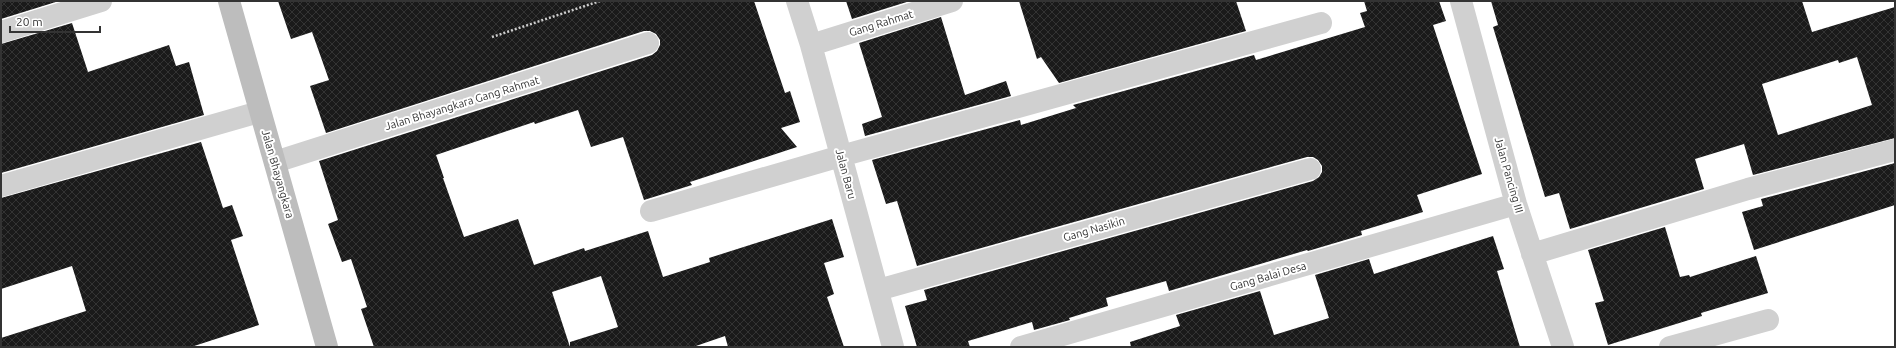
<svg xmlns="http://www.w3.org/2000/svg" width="1896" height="348" viewBox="0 0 1896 348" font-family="Ubuntu,sans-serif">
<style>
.building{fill:url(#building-cross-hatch);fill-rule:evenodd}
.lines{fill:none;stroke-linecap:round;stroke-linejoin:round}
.path{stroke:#cdcdcd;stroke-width:2.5;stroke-dasharray:2 2;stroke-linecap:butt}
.minor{stroke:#d0d0d0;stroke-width:22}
.secondary{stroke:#bdbdbd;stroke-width:22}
.labels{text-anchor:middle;stroke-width:4;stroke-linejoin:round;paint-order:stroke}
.street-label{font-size:11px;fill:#333;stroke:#fff}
</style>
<defs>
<pattern id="building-cross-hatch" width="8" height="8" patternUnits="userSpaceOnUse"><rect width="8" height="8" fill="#1a1a1a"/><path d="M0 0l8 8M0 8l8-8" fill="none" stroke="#333"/></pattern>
</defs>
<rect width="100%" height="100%" fill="#fff"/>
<!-- building -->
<path class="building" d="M1,1H59L1,19Z
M278,1H754L785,93L790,91L800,122L781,128L797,147L690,182L692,185L644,200L623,137L591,147L578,110L535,124L534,122L436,155L444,178H443L464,237L518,219L534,265L584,248L585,251L648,231L663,277L710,262L709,258L832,219L844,257L824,263L834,294L827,297L844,347H728L725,336L693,347H570V342L618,327L601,276L552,292L570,347H374L361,309L367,307L351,259L342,262L328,224L338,220L319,161L652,55L657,51L660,45V40L656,34L650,31H644L326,133L310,86L329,80L312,32L291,39Z
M846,1H910L852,19Z
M1019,1H1236L1246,31L1059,83L1041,57L1037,59Z
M1364,1H1439L1446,21L1433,25L1482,174L1417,195L1423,212L1361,231L1362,235L1308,251L1307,250L1169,291L1166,281L1106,298L1108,306L1069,318L1070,320L1034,330L1032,322L968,341L970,347H917L905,306L927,300L924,290L1313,181L1319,177L1322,172V166L1318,160L1313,157H1307L917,266L897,201L886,204L872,160L1020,120L1021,125L1076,108L1073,105L1254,55L1256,60L1365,27L1360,13L1367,11Z
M1491,1H1802L1812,32L1895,7V138L1753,175L1744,144L1695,159L1704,189L1570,229L1559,193L1545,197L1493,27L1498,25ZM1857,57L1872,105L1778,135L1762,84L1838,60L1839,63Z
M941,17L965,95L1006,81L1011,96L865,136L862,124L882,117L859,43Z
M72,23L88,72L169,45L176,66L189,62L204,115L1,173V44Z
M201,142L223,208L232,205L243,236L231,240L259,325L191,347H1V338L86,311L72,266L1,289V198Z
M1895,163V205L1754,250L1742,212L1763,206L1761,199Z
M1665,227L1680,277L1689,275L1690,277L1756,256L1768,293L1701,313L1702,316L1608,345L1595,303L1604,301L1588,250Z
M1493,236L1504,269L1497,271L1520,347H1131L1130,342L1180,326L1176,315L1260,291L1274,335L1329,318L1315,275L1369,259L1374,274Z"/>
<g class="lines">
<!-- path -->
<path class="path" d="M492,37L600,1"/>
<!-- minor -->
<path class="minor" d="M797,1L811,45L893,347
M1461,1L1516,204L1563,347
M1,32L101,1
M811,45L952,1
M275,162L648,43
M1,186L259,112
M651,211L841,156L1321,23
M1532,254L1748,189L1895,150
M878,290L1310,169
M1021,347L1516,204
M1670,347L1768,320"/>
<!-- secondary -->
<path class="secondary" d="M229,1L327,347"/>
</g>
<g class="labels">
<!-- street labels -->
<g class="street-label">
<text transform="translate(881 23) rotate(-17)" y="4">Gang Rahmat</text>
<text transform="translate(462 103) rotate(-17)" y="4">Jalan Bhayangkara Gang Rahmat</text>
<text transform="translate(278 174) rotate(74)" y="4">Jalan Bhayangkara</text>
<text transform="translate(846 174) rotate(75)" y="4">Jalan Baru</text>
<text transform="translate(1509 175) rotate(74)" y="4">Jalan Pancing III</text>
<text transform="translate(1094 229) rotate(-16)" y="4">Gang Nasikin</text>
<text transform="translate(1268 276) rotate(-16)" y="4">Gang Balai Desa</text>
</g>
</g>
<!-- border -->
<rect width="1896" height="348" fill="none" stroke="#333333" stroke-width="4"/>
<!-- scale -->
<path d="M10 26v6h90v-6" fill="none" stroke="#333333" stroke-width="2"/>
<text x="16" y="26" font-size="12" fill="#333333" stroke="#ffffff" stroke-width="3" paint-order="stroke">20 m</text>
</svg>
